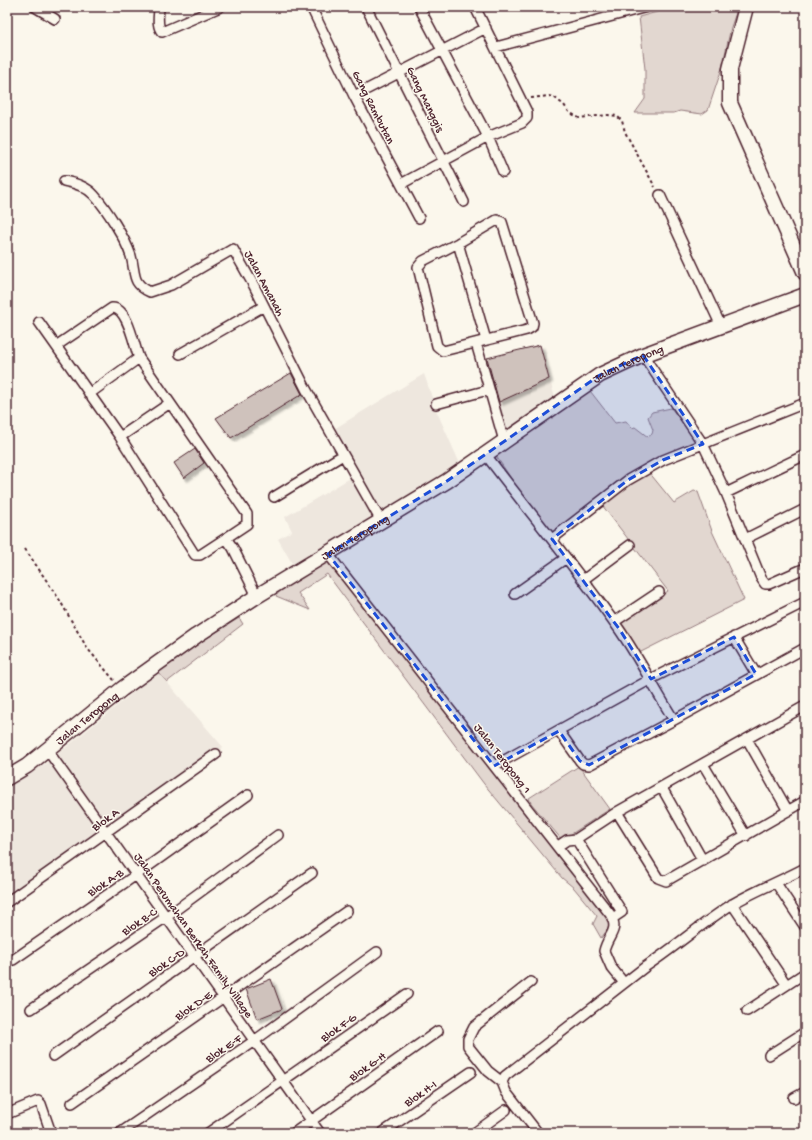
<svg xmlns="http://www.w3.org/2000/svg" width="812" height="1140" viewBox="0 0 812 1140" font-family="'Gochi Hand',sans-serif">
<style>
.built{fill:#eee7de}
.green{fill:#e2d7d0;stroke:#967b7e}
.building{fill:#cfc2bc;stroke:#4a1f2b;filter:url(#shadow)}
.lines{fill:none;stroke-linecap:round;stroke-linejoin:round}
.minor-casing{stroke:#4a1f2b;stroke-width:12}
.primary-casing{stroke:#4a1f2b;stroke-width:17}
.path{stroke:#4a1f2b;stroke-width:2;stroke-dasharray:3 3;stroke-linecap:butt}
.minor{stroke:#fbf7ec;stroke-width:9}
.primary{stroke:#fbf7ec;stroke-width:14}
.marked{fill:#1d4ed8;fill-opacity:0.2;stroke:#1d4ed8;stroke-width:3;stroke-dasharray:8 5;stroke-linejoin:round}
.labels{text-anchor:middle;stroke-width:3;stroke-linejoin:round;paint-order:stroke}
.street-label{font-size:12px;fill:#4a1f2b;stroke:#fbf7ec}
</style>
<defs>
<filter id="shadow"><feDropShadow dx="3.5" dy="3.5" stdDeviation="1" flood-color="#0004"/></filter>
</defs>
<rect width="100%" height="100%" fill="#fbf7ec"/>
<filter id="ink" filterUnits="userSpaceOnUse"><feTurbulence type="fractalNoise" baseFrequency=".025" numOctaves="2"/><feDisplacementMap in="SourceGraphic" scale="8" xChannelSelector="R" yChannelSelector="G"/><feConvolveMatrix kernelMatrix="1 2 1 2 8 2 1 2 1" color-interpolation-filters="sRGB"/></filter>
<g filter="url(#ink)">
<!-- built -->
<path class="built" d="M540,345L555,398L506,432L484,359Z
M424,374L437,412L461,466L384,515L334,429Z
M352,477L376,517L293,565L278,539L292,531L285,517Z
M158,672L223,747L7,896V786L48,762Z"/>
<!-- green -->
<path class="green" d="M675,7H738L731,27L722,68L708,110L702,114L680,111L674,113H635L645,99V69L639,17Z
M587,387L615,423L626,421L632,428L635,427L648,437L652,434L653,430L648,417L652,412L671,408L698,443L680,451L553,534L525,499L496,456L505,446Z
M648,471L674,503L694,491L698,492L712,531L744,600L639,653L619,624L668,591L602,505Z
M331,561L608,918L609,928L601,938L593,924L597,916L574,888L562,878L484,784L327,574L298,593L310,610L276,596L280,591L325,563Z
M239,618L243,624L167,682L158,672L191,648Z
M579,766L610,809L562,840L531,803L529,798Z"/>
<!-- building -->
<path class="building" d="M540,345L549,379L499,402L487,358Z
M291,373L302,394L231,438L216,418Z
M195,449L204,463L184,478L174,463Z
M271,979L282,1009L257,1019L246,989Z"/>
<g class="lines">
<defs>
<path id="minor" d="M35,7L55,19
M159,7C159,15 156,26 162,32L220,7
M311,7L354,96L419,218
M366,7L464,202
M419,7L488,137L503,172
M496,47L647,7
M354,96L486,28
M64,181C75,183 86,186 94,195C107,209 125,238 131,256C136,274 131,283 150,292L171,285L233,249L254,286L306,389L381,521
M401,184L488,137L522,123L527,118V112L475,7
M660,195L721,326
M497,220L502,222L533,323L532,327L527,330L443,351L437,346L418,267L423,261L458,243Z
M458,243L486,340
M39,322L56,346
M476,343L504,441
M180,354L264,306
M643,355L703,444L726,493L761,578L765,584H769L805,568
M89,394L139,358
M436,404L488,390
M120,437L170,403
M486,455C530,513 577,569 619,629C639,658 655,690 674,720L805,648
M726,493L805,455
M274,497L343,455
M226,538L200,555H195L193,552L120,437L56,346L112,308C128,307 134,346 139,358L247,514V524L226,538L233,548L257,596
M552,539L628,480L663,460L805,403
M745,539L805,509
M328,554L610,914C620,931 608,934 604,951L611,967L624,983
M583,580L630,545
M515,594L566,558
M614,622L659,592
M734,637L756,674
M559,731L580,761L583,764L589,765L674,720
M747,739L788,811
M48,751L320,1133
M703,764L746,836
M494,766L651,679L805,602
M662,788L703,861
M617,812L658,878L666,881L805,801
M576,839L622,912L613,918
M558,846L567,840L576,839L617,812L805,706
M776,883L805,927
M7,902L216,754
M732,904L786,984
M13,960L136,875L248,795
M31,1009L166,917L278,835
M747,1011L805,973
M769,1055L805,1032
M53,1056L312,873
M502,1082L488,1071L468,1046V1039L474,1027L531,982
M794,1098L805,1092
M72,1103L347,911
M7,1114L38,1101L41,1104L51,1133
M120,1133L254,1041L377,952
M208,1133L407,994
M294,1133L438,1031
M382,1133L471,1072
M474,1133L506,1110
M538,1133L506,1092L502,1082L505,1076L645,967C674,948 701,924 731,905C754,891 781,881 805,868"/>
<g id="primary">
<path d="M746,7L730,69V103L805,273"/>
<path id="s1" d="M7,778L27,766L122,689L196,636L257,596L447,481L600,375L643,355L805,295"/>
</g>
</defs>
<!-- minor casing -->
<use href="#minor" class="minor-casing"/>
<!-- primary casing -->
<use href="#primary" class="primary-casing"/>
<!-- path -->
<path class="path" d="M531,98L549,96L555,98L564,105L569,112L579,118L608,115L617,116L622,121L625,132L655,187
M25,549L59,599L87,648L114,680"/>
<!-- minor -->
<use href="#minor" class="minor"/>
<!-- primary -->
<use href="#primary" class="primary"/>
</g>
</g>
<!-- marked area -->
<path class="marked" d="M643,355L703,444L663,460L628,480L552,539L620,630L651,679L734,637L756,674L589,765L580,761L559,731L494,766L328,554L447,481L600,375Z"/>
<g class="labels">
<!-- street labels -->
<g class="street-label">
<text transform="translate(426 99) rotate(64)" y="4">Gang Manggis</text>
<text transform="translate(374 107) rotate(63)" y="4">Gang Rambutan</text>
<text transform="translate(265 283) rotate(62)" y="4">Jalan Amanah</text>
<text dy="4" stroke="none"><textPath href="#s1" startOffset="748">Jalan Teropong</textPath></text>
<text dy="4" stroke="none"><textPath href="#s1" startOffset="424">Jalan Teropong</textPath></text>
<text dy="4" stroke="none"><textPath href="#s1" startOffset="100">Jalan Teropong</textPath></text>
<text transform="translate(503 758) rotate(52)" y="4">Jalan Teropong 1</text>
<text transform="translate(105 819) rotate(-36)" y="4">Blok A</text>
<text transform="translate(105 882) rotate(-34)" y="4">Blok A-B</text>
<text transform="translate(139 921) rotate(-34)" y="4">Blok B-C</text>
<text transform="translate(194 935) rotate(55)" y="4">Jalan Perumahan Berkah Family Village</text>
<text transform="translate(166 962) rotate(-35)" y="4">Blok C-D</text>
<text transform="translate(193 1005) rotate(-35)" y="4">Blok D-E</text>
<text transform="translate(338 1027) rotate(-35)" y="4">Blok F-G</text>
<text transform="translate(223 1048) rotate(-34)" y="4">Blok E-F</text>
<text transform="translate(367 1066) rotate(-35)" y="4">Blok G-H</text>
<text transform="translate(420 1093) rotate(-35)" y="4">Blok H-I</text>
</g>
</g>
<!-- margin -->
<rect width="812" height="1140" fill="none" stroke="#fbf7ec" stroke-width="24"/>
<rect x="12" y="12" width="788" height="1116" fill="none" stroke="#4a1f2b" stroke-width="1.5" filter="url(#ink)"/>
</svg>
